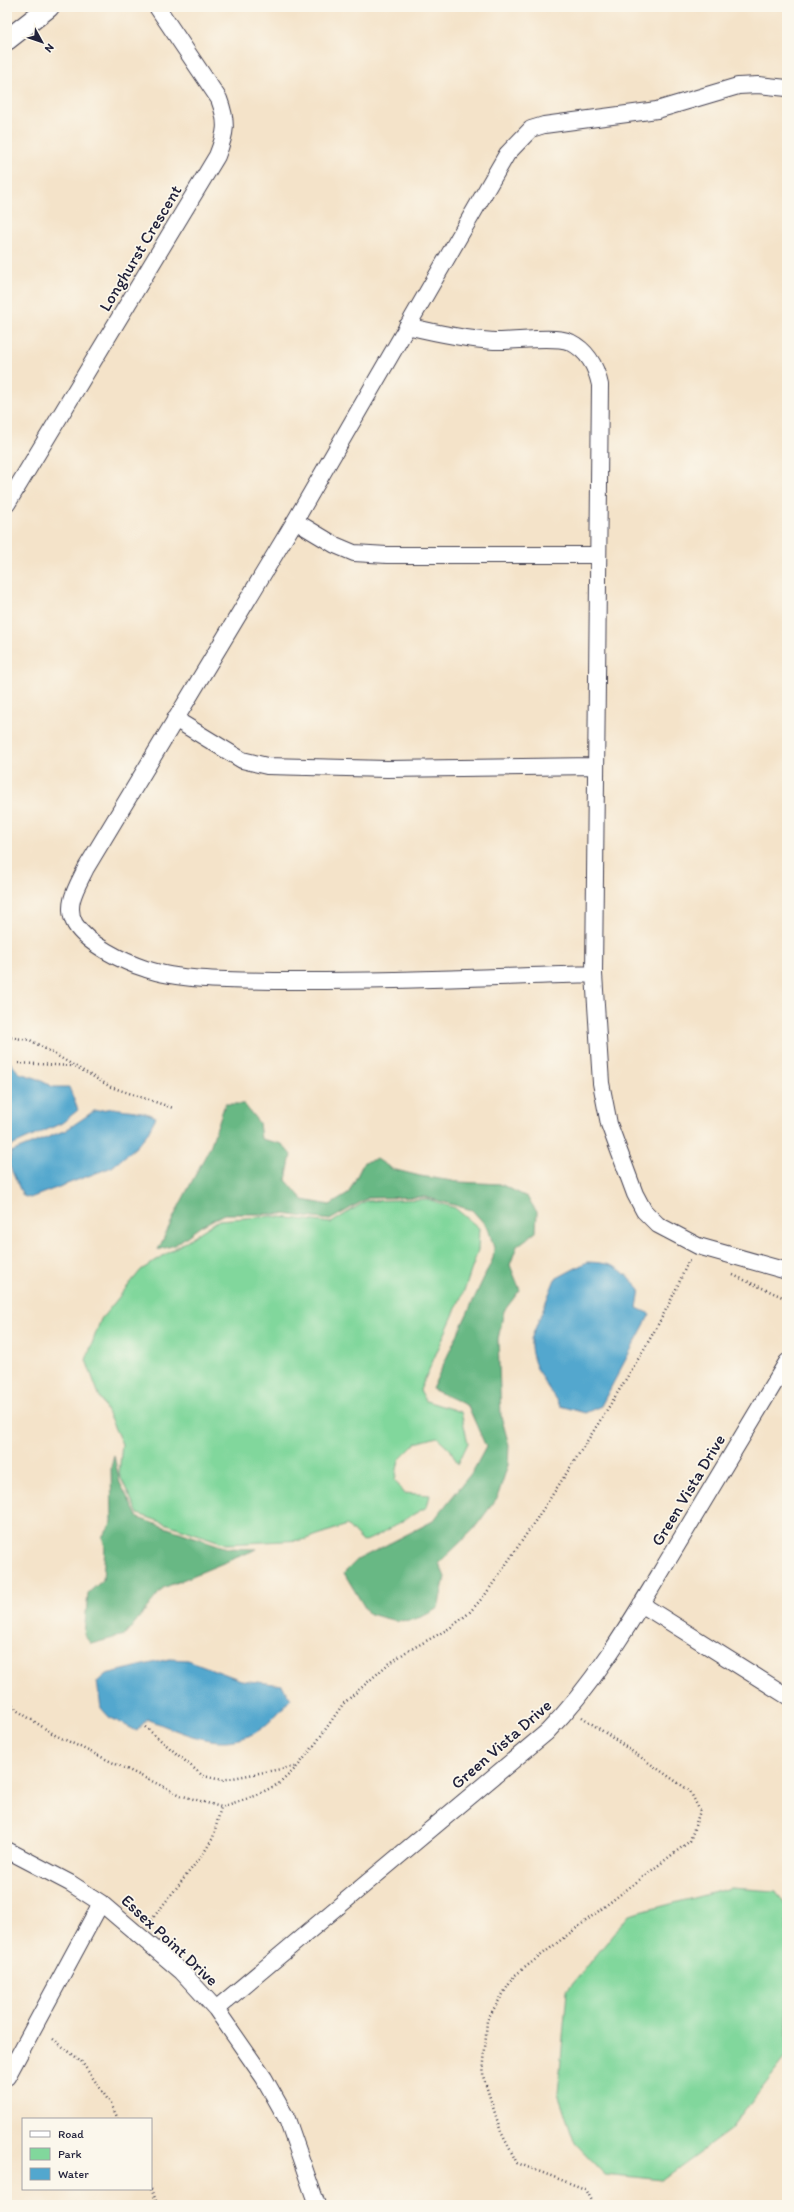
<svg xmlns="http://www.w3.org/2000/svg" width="794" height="2212" viewBox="0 0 794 2212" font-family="Itim,sans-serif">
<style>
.green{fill:#81d79c;stroke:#527c6c}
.forest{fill:#68b884;stroke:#456d60}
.water{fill:#52a7ce;stroke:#3a6484}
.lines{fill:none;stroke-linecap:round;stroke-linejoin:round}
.minor-casing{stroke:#423f50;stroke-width:18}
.tertiary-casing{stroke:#423f50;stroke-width:22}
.path{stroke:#423f50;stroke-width:2.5;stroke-dasharray:1 3;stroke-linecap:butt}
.minor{stroke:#fff;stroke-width:16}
.tertiary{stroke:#fff;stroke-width:20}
.labels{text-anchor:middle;stroke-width:3.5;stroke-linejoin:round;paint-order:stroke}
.street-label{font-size:17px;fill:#22223b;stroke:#fbf7ec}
</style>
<rect width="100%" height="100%" fill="#fbf7ec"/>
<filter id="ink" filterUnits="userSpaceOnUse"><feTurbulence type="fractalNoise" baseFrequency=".025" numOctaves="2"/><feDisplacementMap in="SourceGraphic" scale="8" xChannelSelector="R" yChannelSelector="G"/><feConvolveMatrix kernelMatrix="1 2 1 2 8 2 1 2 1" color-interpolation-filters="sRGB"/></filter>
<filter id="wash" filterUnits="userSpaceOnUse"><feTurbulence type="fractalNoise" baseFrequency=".012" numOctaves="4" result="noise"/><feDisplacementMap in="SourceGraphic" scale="16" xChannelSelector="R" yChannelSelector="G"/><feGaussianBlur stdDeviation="0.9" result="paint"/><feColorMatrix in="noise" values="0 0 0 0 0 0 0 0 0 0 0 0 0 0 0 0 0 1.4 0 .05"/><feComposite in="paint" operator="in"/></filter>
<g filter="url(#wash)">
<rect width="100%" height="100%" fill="#f4e3c9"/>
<!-- green -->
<path class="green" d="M427,1199L455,1208L479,1228L478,1250L466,1286L420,1390L426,1401L461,1412L468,1443L458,1464L450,1449L437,1437L416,1443L399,1460L395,1480L404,1493L430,1495L427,1507C405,1518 386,1533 363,1542L347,1525L303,1540L226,1544L138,1514L119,1474L122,1444L99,1395L86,1360L101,1319L141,1270L219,1220L272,1216L331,1223L366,1201Z
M731,1888L776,1891L787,1908V2056L730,2130L662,2180L605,2174L575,2143L558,2094L567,1991L629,1915Z"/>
<!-- forest -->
<path class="forest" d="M225,1104H244L259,1123L261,1139L282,1144L291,1155L286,1180L303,1200L330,1205L348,1194L364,1162L377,1159L392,1169L420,1176L459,1182L500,1184L527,1197L537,1212L536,1232L517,1246L510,1265L520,1290L504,1311L498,1339L501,1416L509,1445L508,1465L497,1498L473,1530L439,1563L445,1577L438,1608C411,1625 398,1623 368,1613L344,1573L357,1560L433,1521L473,1471L486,1447L468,1406L432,1389L493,1258L494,1248L488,1228L472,1210L425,1197L368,1198L330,1220L283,1214H224L201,1226L175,1245L158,1250L178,1208L210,1147Z
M114,1456L120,1483L138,1518L227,1548L257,1549L163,1588L125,1635L91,1644L84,1635L88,1593L103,1580L105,1546L102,1537L112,1522L111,1467Z"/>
<!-- water -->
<path class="water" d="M7,1062H10L19,1073L36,1078L53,1087H69L78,1110L62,1123L7,1148Z
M113,1108C129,1111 143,1110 156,1117L147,1134L136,1147L112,1167L30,1198L23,1196L9,1165L11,1152L66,1130L94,1111Z
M587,1262C616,1263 620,1268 640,1289L637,1308L650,1314L601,1406L585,1413L560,1406C547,1385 529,1365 531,1339L555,1279Z
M169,1659L188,1660L241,1680L282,1685L291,1699C281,1709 272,1721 261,1729C224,1755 184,1733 147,1719L137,1731L109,1717L101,1708L97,1682L106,1674Z"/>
</g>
<g filter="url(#ink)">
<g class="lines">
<defs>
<path id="minor" d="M407,326C436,333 464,339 494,341C513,342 554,335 570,342C588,351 596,366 600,385L594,974L601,1083L609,1124L635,1194L644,1211L658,1225L698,1246L787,1271
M7,504L217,156C226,133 228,123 219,99L157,7
M295,521L335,545L354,553L387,555H598
M175,719L242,760L267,766L387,769L596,766
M594,974C491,977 387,982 284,981C243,980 183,982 146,969C124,962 87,944 75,924C64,905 78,885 86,868L295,521L507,154L531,129L544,125L657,110L738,86L758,85L787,88
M641,1604L787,1696
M7,1850L70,1883L101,1903L182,1972L216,2009L264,2078L287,2119L317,2205
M216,2009L547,1732C597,1681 633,1618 670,1557C709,1492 748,1427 787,1362
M7,2077L101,1903"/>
<path id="tertiary" d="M7,40L49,7"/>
</defs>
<!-- minor casing -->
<use href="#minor" class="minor-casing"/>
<!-- tertiary casing -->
<use href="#tertiary" class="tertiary-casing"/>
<!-- path -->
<path class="path" d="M7,1037L30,1040L111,1087L173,1108
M18,1063L73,1066
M733,1275L787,1299
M7,1699L18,1711L55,1735L183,1796L221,1807L255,1796L280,1783L298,1766L316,1743L343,1704L386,1666L406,1652L450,1628L469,1613L485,1595C530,1530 573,1464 615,1397C642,1353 670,1308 688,1261H690
M582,1717L690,1791L700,1811L690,1841L514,1976L487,2020L483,2076L501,2132L517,2163L585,2189L593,2205
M145,1727L203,1776L222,1780L297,1766
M149,1923L203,1854L213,1838L221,1807
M53,2039L81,2061L111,2104L118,2119
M151,2189L158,2205"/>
<!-- minor -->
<use href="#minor" class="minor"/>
<!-- tertiary -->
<use href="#tertiary" class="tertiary"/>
</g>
</g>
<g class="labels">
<!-- street labels -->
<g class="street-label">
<text transform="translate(140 248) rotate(-59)" y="6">Longhurst Crescent</text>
<text transform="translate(688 1490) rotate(-59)" y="6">Green Vista Drive</text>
<text transform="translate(501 1744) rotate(-41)" y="6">Green Vista Drive</text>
<text transform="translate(170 1940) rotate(43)" y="6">Essex Point Drive</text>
</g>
</g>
<!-- margin -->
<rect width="794" height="2212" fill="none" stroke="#fbf7ec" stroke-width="24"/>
<!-- legend -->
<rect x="22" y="2118" width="130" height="72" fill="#fbf7ec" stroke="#a4a2a5"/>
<rect x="30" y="2131" width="20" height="6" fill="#ffffff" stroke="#a4a2a5"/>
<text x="58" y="2138" font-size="12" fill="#22223b">Road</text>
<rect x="30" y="2148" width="20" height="12" fill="#81d79c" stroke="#a4a2a5"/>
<text x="58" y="2158" font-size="12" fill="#22223b">Park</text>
<rect x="30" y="2168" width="20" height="12" fill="#52a7ce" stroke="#a4a2a5"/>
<text x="58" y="2178" font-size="12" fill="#22223b">Water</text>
<!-- north arrow -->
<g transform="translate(42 42) rotate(130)" stroke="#fbf7ec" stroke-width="3" paint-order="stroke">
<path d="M0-3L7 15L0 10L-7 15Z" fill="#22223b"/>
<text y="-6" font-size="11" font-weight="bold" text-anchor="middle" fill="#22223b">N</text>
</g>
</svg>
